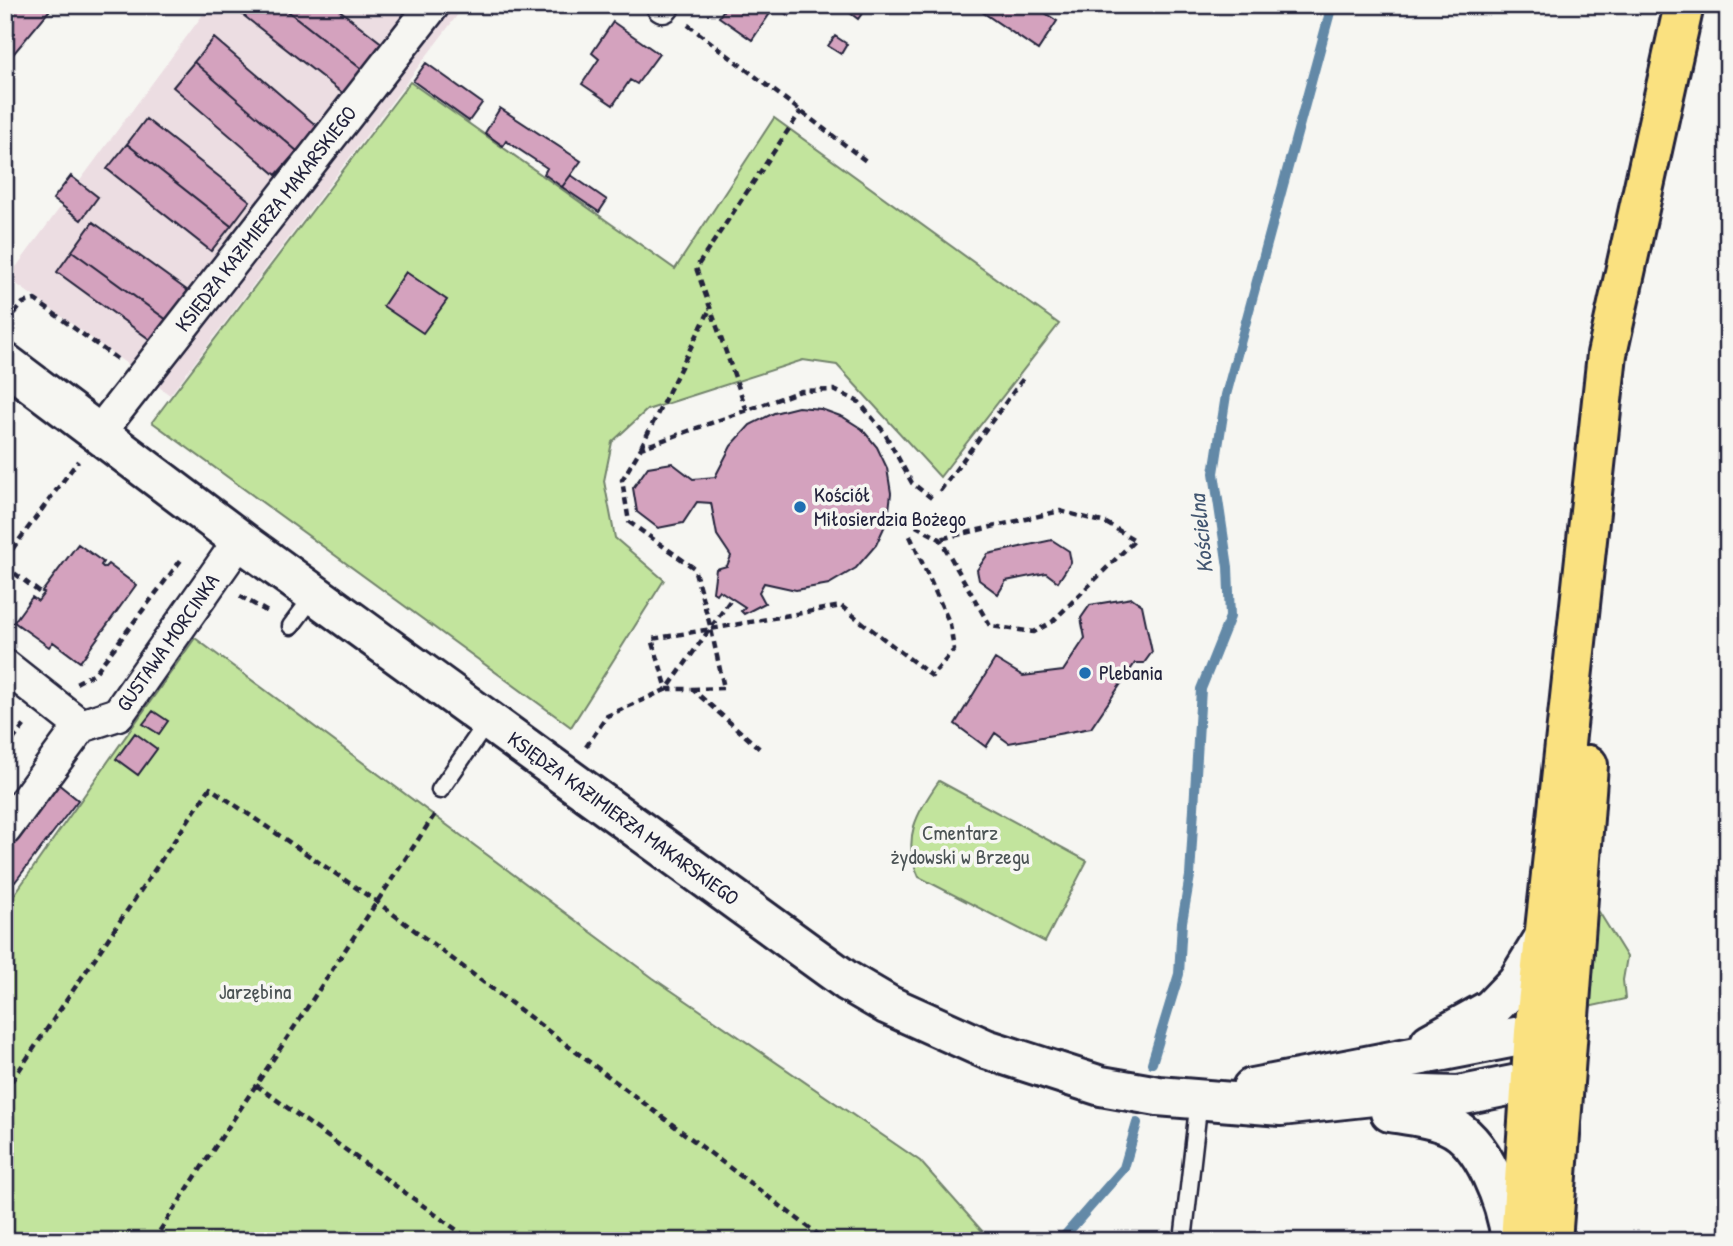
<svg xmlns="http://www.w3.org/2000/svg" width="1733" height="1246" viewBox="0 0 1733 1246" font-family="'Patrick Hand',sans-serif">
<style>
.built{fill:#ecdde2}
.green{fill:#c2e49d;stroke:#72836c;stroke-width:2}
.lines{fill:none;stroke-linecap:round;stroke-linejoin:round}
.stream{stroke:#6389a7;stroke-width:10}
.building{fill:#d4a2be;stroke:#22223b;stroke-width:2}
.lane-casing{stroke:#22223b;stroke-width:21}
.street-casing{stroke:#22223b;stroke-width:37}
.secondary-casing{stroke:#22223b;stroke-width:44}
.primary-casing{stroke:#22223b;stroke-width:44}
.path{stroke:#22223b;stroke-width:4.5;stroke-dasharray:7 5;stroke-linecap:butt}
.lane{stroke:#f6f6f2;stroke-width:16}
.street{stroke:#f6f6f2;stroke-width:32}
.secondary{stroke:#f6f6f2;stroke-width:38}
.primary{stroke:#fae180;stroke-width:38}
.poi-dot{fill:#1f6fb2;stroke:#f6f6f2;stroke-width:2.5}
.labels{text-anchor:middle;stroke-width:7;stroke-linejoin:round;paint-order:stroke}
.street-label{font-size:21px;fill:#22223b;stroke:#f6f6f2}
.poi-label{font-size:21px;fill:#22223b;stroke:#f6f6f2;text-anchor:start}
.park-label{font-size:21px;fill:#4a5254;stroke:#f6f6f2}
.water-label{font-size:23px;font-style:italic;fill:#425671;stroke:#f6f6f2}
</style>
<rect width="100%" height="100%" fill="#f6f6f2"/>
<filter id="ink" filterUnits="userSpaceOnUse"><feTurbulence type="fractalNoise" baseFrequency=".0143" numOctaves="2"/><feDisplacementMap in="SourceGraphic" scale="14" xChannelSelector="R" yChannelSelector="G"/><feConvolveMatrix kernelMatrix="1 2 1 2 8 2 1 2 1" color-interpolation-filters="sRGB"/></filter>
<g filter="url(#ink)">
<!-- built -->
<path class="built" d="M210,5H465L170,395L8,278Z"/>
<!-- green -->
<path class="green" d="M410,82L675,269L774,118L1059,324L940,477L837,365L803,360L647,410L612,442L604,481L615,538L664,580L571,727L152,422Z
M195,638L653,978L920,1161L991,1241H5V890L14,895Z
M939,781L1087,861L1045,942L919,877C901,839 917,812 939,781Z
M1596,907L1627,957L1623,980L1625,999L1588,1007Z"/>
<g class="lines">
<!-- stream -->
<path class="stream" d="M1152,1063L1179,974L1182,922L1190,876L1201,689L1230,617L1228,567L1214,473L1226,395L1332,5
M1060,1241L1124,1168L1137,1123"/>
</g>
<!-- building -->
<path class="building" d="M5,5H54L5,64Z
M237,5H280L364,71L345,95L234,8Z
M280,5H333L384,45L364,71Z
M727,5H774L775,6L752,40L719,17Z
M774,5H797L789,16Z
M848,5H868L858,19L845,9Z
M972,5H1033L1057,21L1038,50Z
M613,22L659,54L637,84L630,80L613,105L582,84L599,59L592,53Z
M835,36L847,44L841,54L828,46Z
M214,38L318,127L297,151L194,62Z
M194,62L297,151L276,175L173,87Z
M426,63L482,103L469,121L413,81Z
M500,108L581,161L562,187L544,174L547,168L506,141L503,146L485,133Z
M146,119L250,201L231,226L127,144Z
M127,144L231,226L211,251L107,169Z
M571,175L607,200L599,212L562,187Z
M71,176L98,197L81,220L53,199Z
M93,222L188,291L167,320L72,251Z
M72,251L167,320L152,341L57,272Z
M406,272L447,300L423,333L383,306Z
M798,407L821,409L843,417L862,429L877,447L887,468L891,493L888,519L876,545L856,568L829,584L796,590L764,583L759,592L765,603L744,614L741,611L745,607L719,590L716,594L713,592L716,569L727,566L731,556L717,535L711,503L697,502L683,523L658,528L637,512L633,488L648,467L672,463L693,479L715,477L731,446L750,425L774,413Z
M1052,540L1069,551L1071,562L1058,582L1046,573L1006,581L998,594L979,580L977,570L988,554Z
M78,544L103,562L101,565L104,568L108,564L136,585L80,662L53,642L49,647L14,622L32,597L38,601L44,593L42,592Z
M1132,598L1142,605L1152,652L1144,663H1135L1091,728L1009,743L995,733L986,747L955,724L995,659L1023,676L1063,671L1085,638L1081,618L1090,605Z
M153,711L168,721L159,734L143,724Z
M135,733L157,749L138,775L116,759Z
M57,783L78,800L15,882L5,875V849Z"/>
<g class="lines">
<defs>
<path id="lane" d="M291,626L315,594
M440,790L488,721
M1183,1241L1199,1099"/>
<g id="street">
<path d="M663,6V5"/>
<path id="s1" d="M98,434L433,5"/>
<path d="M5,666L81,726"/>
<path id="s2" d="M5,829L81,726L118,714L240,540"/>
</g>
<g id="secondary">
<path id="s3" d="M5,363L248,546L847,981L888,1005L986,1049L1101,1086L1158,1096L1281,1106L1391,1094L1458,1096L1564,1075"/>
<path d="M1430,1043L1491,1009L1517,982L1544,938"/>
<path d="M1252,1088L1567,1027"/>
<path d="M1390,1112C1409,1115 1430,1117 1448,1125C1484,1140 1507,1205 1511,1241"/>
</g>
<path id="primary" d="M1520,1241L1534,1032L1607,354L1684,5
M1552,1241L1588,765"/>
</defs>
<!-- lane casing -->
<use href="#lane" class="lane-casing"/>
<!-- street casing -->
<use href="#street" class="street-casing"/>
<!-- secondary casing -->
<use href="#secondary" class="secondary-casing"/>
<!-- primary casing -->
<use href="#primary" class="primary-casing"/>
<!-- path -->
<path class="path" d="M688,25L866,161
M7,323L23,303L35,300L117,359
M747,411L696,268L801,111
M641,447L710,309
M940,491L1023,379
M916,526L940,539L990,626L1034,632L1052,622L1135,540L1106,523L1060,511L940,539
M910,536L950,624L954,650L932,676L841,606L711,629L694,568L629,522L622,480L641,448L801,391L834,390L859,402L884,432L912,483L934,500
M5,559L78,461
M5,566L43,595
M240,596L271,614
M76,683L95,673L181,560
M692,689L724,688L711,629L652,639L667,689H692L760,749
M586,747L607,716L667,689L732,598
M5,750L27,722
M256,1085L472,1241
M5,1091L210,788L377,902L827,1241
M153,1241L435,814"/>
<!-- lane -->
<use href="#lane" class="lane"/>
<!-- street -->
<use href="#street" class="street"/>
<!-- secondary -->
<use href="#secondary" class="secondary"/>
<!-- primary -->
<use href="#primary" class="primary"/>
</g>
</g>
<!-- markers -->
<g class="poi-dot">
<circle cx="800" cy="507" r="7"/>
<circle cx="1085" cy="673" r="7"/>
</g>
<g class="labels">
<!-- street labels -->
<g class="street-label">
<text dy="7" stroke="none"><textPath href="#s1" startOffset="273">KSIĘDZA KAZIMIERZA MAKARSKIEGO</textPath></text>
<text dy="7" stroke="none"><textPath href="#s2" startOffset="254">GUSTAWA MORCINKA</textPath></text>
<text dy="7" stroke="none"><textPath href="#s3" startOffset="768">KSIĘDZA KAZIMIERZA MAKARSKIEGO</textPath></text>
</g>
<!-- poi labels -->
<g class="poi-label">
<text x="814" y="502">Kościół<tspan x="814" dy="24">Miłosierdzia Bożego</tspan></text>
<text x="1099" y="680">Plebania</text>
</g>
<!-- park labels -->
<g class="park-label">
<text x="960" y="840">Cmentarz<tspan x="960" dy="24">żydowski w Brzegu</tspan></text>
<text x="255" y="999">Jarzębina</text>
</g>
<!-- water labels -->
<g class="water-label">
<text transform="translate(1201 534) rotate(-96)" y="8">Kościelna</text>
</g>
</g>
<!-- margin -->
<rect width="1733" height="1246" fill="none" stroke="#f6f6f2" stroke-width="28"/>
<rect x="14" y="14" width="1705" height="1218" fill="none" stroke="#22223b" stroke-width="2.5" filter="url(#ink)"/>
</svg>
